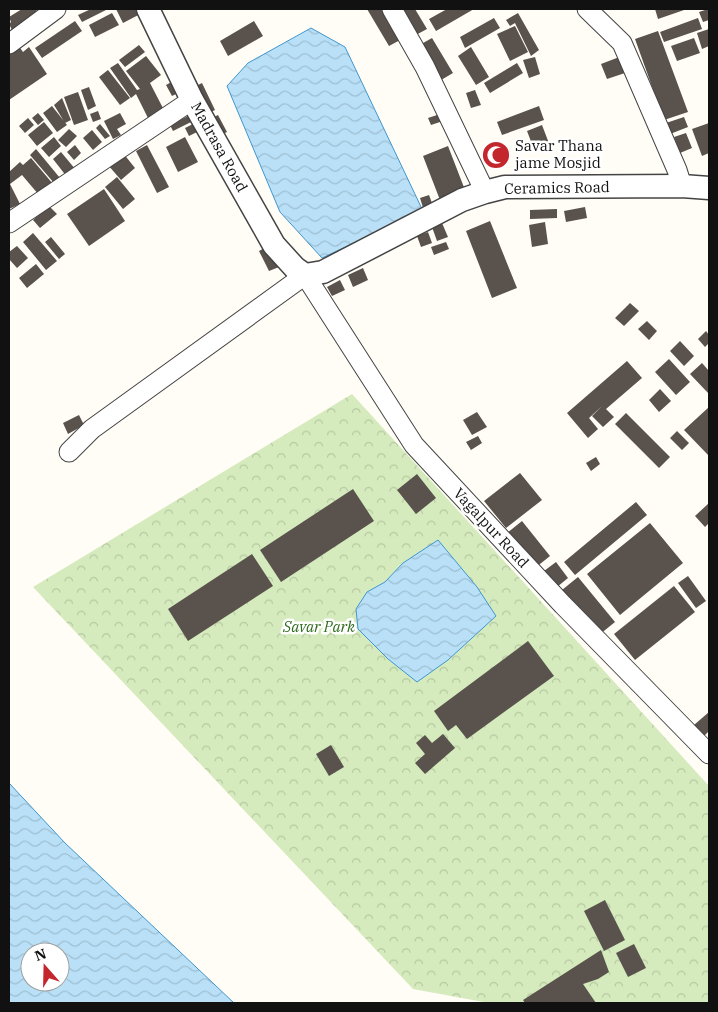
<svg xmlns="http://www.w3.org/2000/svg" width="718" height="1012" viewBox="0 0 718 1012" font-family="'IBM Plex Serif',serif">
<style>
.park{fill:url(#park-crowns)}
.water{fill:url(#water-waves);stroke:#3f96cf;fill-rule:evenodd}
.building{fill:#5a524d}
.lines{fill:none;stroke-linecap:round;stroke-linejoin:round}
.minor-casing{stroke:#444;stroke-width:21}
.tertiary-casing{stroke:#444;stroke-width:25}
.minor{stroke:#fff;stroke-width:19}
.tertiary{stroke:#fff;stroke-width:22}
.labels{text-anchor:middle;stroke-width:5;stroke-linejoin:round;paint-order:stroke}
.poi-label{font-size:15px;fill:#111;stroke:#fff;text-anchor:start}
.street-label{font-size:15px;fill:#111;stroke:#fff}
.park-label{font-size:15px;font-style:italic;fill:#2f6b1f;stroke:#fff}
</style>
<defs>
<pattern id="park-crowns" width="20" height="18" patternUnits="userSpaceOnUse" patternTransform="scale(1.25)"><rect width="20" height="18" fill="#d5ebbd"/><path d="M2 6a3 3 0 1 1 6 0M12 15a3 3 0 1 1 6 0" fill="none" stroke="#b6c8a1"/></pattern>
<pattern id="water-waves" width="16" height="10" patternUnits="userSpaceOnUse" patternTransform="scale(1.25)"><rect width="16" height="10" fill="#b9e0f7"/><path d="M0 5q4-4 8 0t8 0" fill="none" stroke="#9ebfd3"/></pattern>
</defs>
<rect width="100%" height="100%" fill="#fffdf5"/>
<!-- park -->
<path class="park" d="M352,394L709,786V1003H489L413,989L33,587Z"/>
<!-- water -->
<path class="water" d="M311,28L345,47L423,211L322,258L280,212L227,86L248,63Z
M438,540L477,587L496,616L448,660L417,682L388,659L358,629L356,609L367,592L385,582L403,563Z
M9,783L65,843L234,1003H9ZM30,952H60V982H30Z"/>
<!-- building -->
<path class="building" d="M22,9H35L38,13L12,30L9,24L11,22L9,17Z
M91,9H108L82,22L78,15Z
M116,9H145L146,11L123,23Z
M367,9H385L402,39L389,46Z
M398,9H415L427,29L414,36Z
M447,9H474L436,31L429,19Z
M655,9H687L658,19Z
M708,9H709V20L703,22L699,12Z
M112,13L119,25L95,37L89,25Z
M518,13L539,50L531,56L515,23L510,26L506,20Z
M494,18L500,28L465,48L460,37Z
M698,18L702,29L664,42L660,32Z
M75,21L82,31L42,58L35,48Z
M254,21L263,36L228,56L220,41Z
M515,26L528,52L510,61L497,34Z
M709,29V46L702,49L697,33Z
M658,31L688,112L664,120L635,39Z
M432,38L453,73L436,83L416,47Z
M694,38L700,53L677,61L671,46Z
M18,45L23,52L29,47L47,74L9,100V52Z
M139,45L145,52L125,67L119,60Z
M471,47L489,77L476,85L458,56Z
M146,56L161,75L150,83L165,112L149,120L136,94L131,98L110,68L118,63L137,90L140,89L126,71Z
M622,56L628,72L607,79L601,64Z
M535,57L540,74L529,78L523,60Z
M517,63L523,73L490,93L484,83Z
M108,70L130,98L120,105L99,77Z
M179,78L184,90L172,96L166,85Z
M202,83L215,110L207,114L194,87Z
M89,87L96,106L88,110L81,90Z
M475,90L481,105L471,108L466,93Z
M78,92L88,120L74,125L64,97Z
M62,98L71,120L65,123L54,105Z
M52,106L67,125L57,132L43,113Z
M539,106L544,120L502,135L497,122Z
M98,111L101,119L93,122L90,114Z
M38,113L44,120L38,125L32,118Z
M120,113L126,124L117,129L121,135L113,139L104,121Z
M192,114L195,120L173,131L170,125Z
M440,114L443,121L431,125L428,118Z
M218,115L227,132L219,136L210,119Z
M684,117L688,127L670,134L666,123Z
M28,118L34,125L25,133L19,126Z
M199,121L203,129L189,136L185,128Z
M44,122L53,133L37,146L28,135Z
M709,123V153L702,156L692,129Z
M100,124L110,136L105,139L96,128Z
M542,125L550,146L535,152L527,131Z
M69,129L77,136L66,147L58,140Z
M92,130L102,142L93,150L83,138Z
M686,133L692,148L680,153L674,137Z
M54,137L61,146L49,157L41,148Z
M185,137L198,162L178,172L166,147Z
M75,145L81,153L74,160L67,152Z
M147,145L169,187L157,193L136,151Z
M448,146L465,190L440,200L423,156Z
M36,149L60,178L54,183L30,155Z
M61,152L76,170L67,177L53,159Z
M123,153L135,168L121,180L108,165Z
M31,158L53,184L39,195L22,175L10,184L20,204L9,209V172L20,162L23,165Z
M117,177L135,199L123,209L105,187Z
M104,189L125,221L89,246L67,214Z
M429,195L435,211L425,214L420,198Z
M49,206L57,214L40,228L33,220Z
M585,207L587,218L566,222L564,211Z
M557,209V218L530,219V210Z
M490,221L517,288L492,298L466,231Z
M545,222L548,244L532,247L529,225Z
M442,223L448,237L437,241L432,227Z
M428,232L432,243L421,247L417,236Z
M33,233L57,261L46,270L23,242Z
M51,237L65,254L59,259L45,242Z
M446,242L449,249L434,255L431,247Z
M17,246L28,258L17,268L9,259V252Z
M268,246L279,267L269,271L259,251Z
M36,264L44,274L27,288L19,278Z
M363,268L368,280L353,287L348,275Z
M340,280L345,290L332,296L327,287Z
M630,303L639,311L624,326L615,318Z
M647,321L657,331L649,340L638,329Z
M706,331L709,335V343L705,347L698,339Z
M680,341L694,356L684,366L670,351Z
M669,359L690,382L676,395L655,372Z
M627,361L642,378L606,409L614,417L603,427L592,416L602,406L589,418L598,429L588,438L567,413Z
M702,363L709,371V394L690,374Z
M660,389L671,401L659,412L649,400Z
M709,407V456L684,430Z
M477,412L487,427L472,435L463,420Z
M626,413L670,457L659,468L615,424Z
M79,415L84,425L68,434L63,423Z
M677,431L689,443L682,450L670,438Z
M478,436L482,443L471,450L466,442Z
M596,457L600,464L591,471L586,463Z
M520,473L542,500L506,528L484,501Z
M417,474L436,498L416,514L397,490Z
M353,489L374,521L281,582L260,550Z
M636,502L647,515L575,575L564,562Z
M709,503V523L705,527L695,516Z
M522,521L550,556L535,568L507,533Z
M650,523L683,563L620,615L587,574Z
M252,554L273,586L188,641L168,609Z
M556,562L568,578L557,587L544,571Z
M688,576L706,601L696,608L678,583Z
M578,577L615,622L599,635L562,590Z
M674,586L695,612L635,660L614,634Z
M528,641L554,676L467,739L456,725L448,731L434,711Z
M709,712V731L704,736L694,725Z
M443,734L455,748L425,774L415,763L425,754L416,743L425,735L432,743Z
M331,745L344,767L329,776L316,754Z
M605,900L625,940L604,951L584,911Z
M634,944L646,968L628,977L616,953Z
M601,950L609,972L598,979L583,984L596,1003H525L523,1000Z"/>
<g class="lines">
<defs>
<path id="minor" d="M392,9L425,67L485,192
M587,9L622,43L677,170L682,186
M9,44L56,9
M9,223L192,100
M69,452L92,429L305,275L414,445L563,605L709,754"/>
<path id="tertiary" d="M148,9L192,100L274,245L295,268L305,275L323,272L462,200L485,192L505,187L682,186L709,188"/>
</defs>
<!-- minor casing -->
<use href="#minor" class="minor-casing"/>
<!-- tertiary casing -->
<use href="#tertiary" class="tertiary-casing"/>
<!-- minor -->
<use href="#minor" class="minor"/>
<!-- tertiary -->
<use href="#tertiary" class="tertiary"/>
</g>
<!-- icons -->
<defs>
<symbol id="mosque-disc" viewBox="-11 -11 22 22"><circle r="9.5" fill="#c4262e" stroke="#fff"/><path d="M3.5-4.9A6 6 0 1 0 3.5 4.9A5 5 0 1 1 3.5-4.9Z" fill="#fff"/></symbol>
</defs>
<g fill-rule="evenodd">
<use href="#mosque-disc" x="480" y="139" width="32" height="32"/>
</g>
<g class="labels">
<!-- poi labels -->
<g class="poi-label">
<text x="515" y="151">Savar Thana<tspan x="515" dy="17">jame Mosjid</tspan></text>
</g>
<!-- street labels -->
<g class="street-label">
<text transform="translate(219 147) rotate(61)" y="5">Madrasa Road</text>
<text transform="translate(557 188) rotate(-1)" y="5">Ceramics Road</text>
<text transform="translate(491 528) rotate(47)" y="5">Vagalpur Road</text>
</g>
<!-- park labels -->
<g class="park-label">
<text x="319" y="632">Savar Park</text>
</g>
</g>
<!-- border -->
<rect width="718" height="1012" fill="none" stroke="#111111" stroke-width="20"/>
<!-- north arrow -->
<g transform="translate(45 967) rotate(340)"><circle r="24" fill="#ffffff" stroke="#a0a0a0"/>
<path d="M0-4L9 19L0 12L-9 19Z" fill="#c4262e"/>
<text y="-8" font-size="14" font-weight="bold" text-anchor="middle" fill="#111111">N</text>
</g>
</svg>
